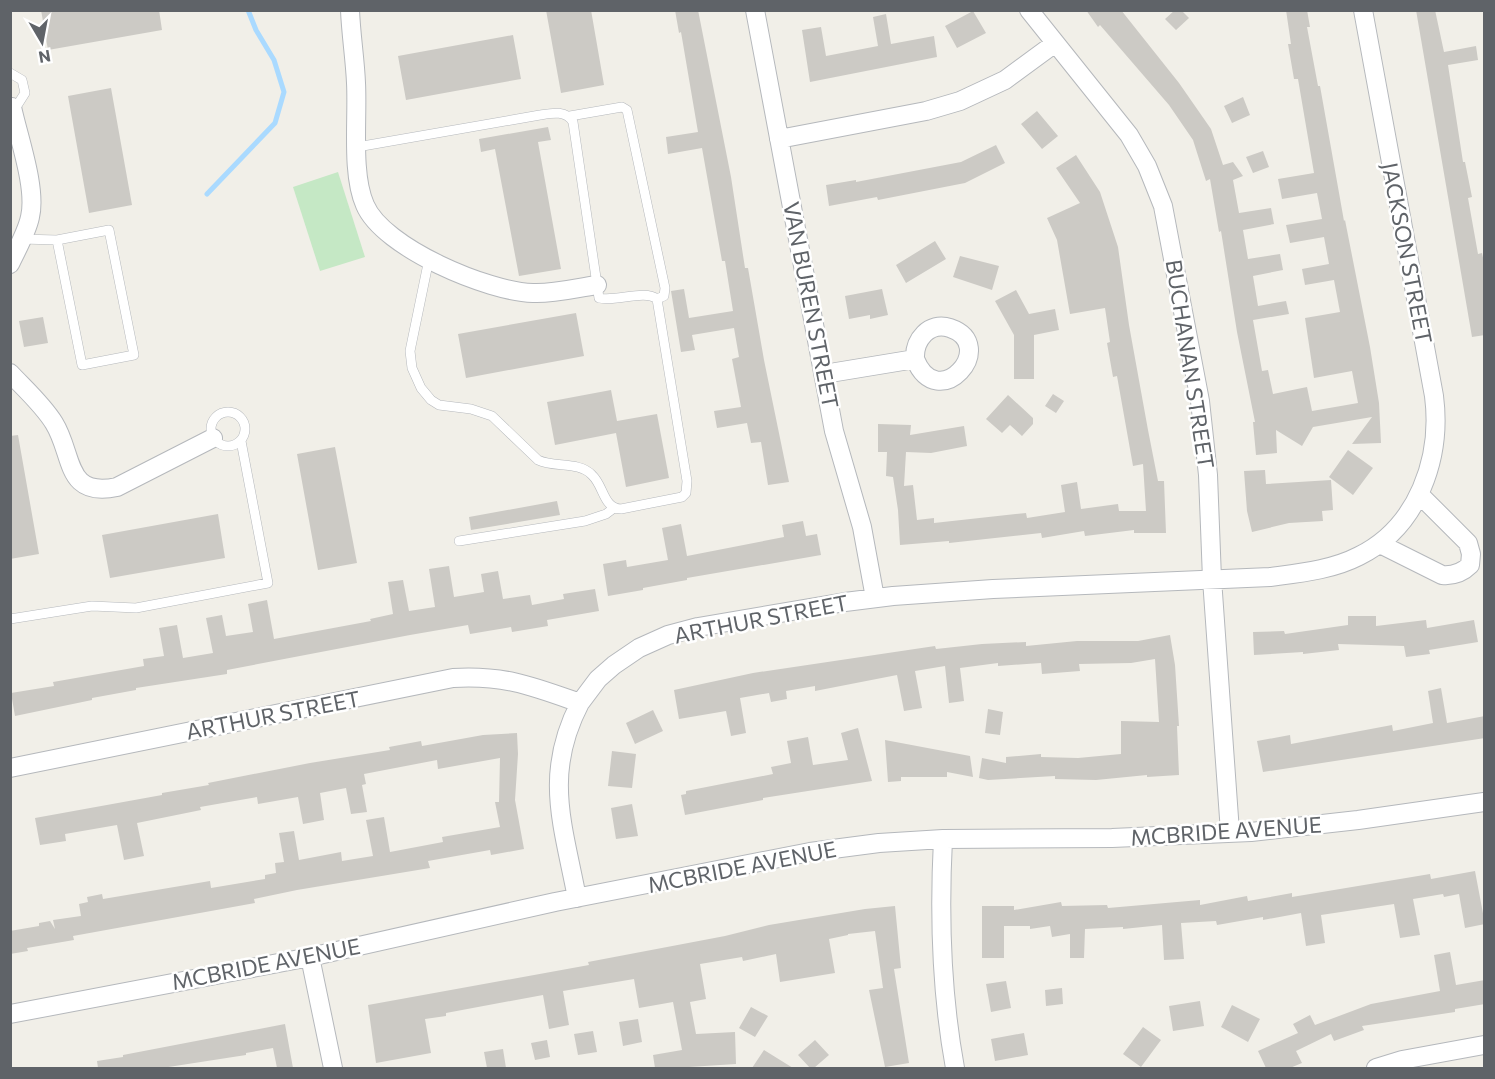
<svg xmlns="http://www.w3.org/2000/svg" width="1495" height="1079" viewBox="0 0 1495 1079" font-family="Commissioner,sans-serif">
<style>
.green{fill:#c5e8c5}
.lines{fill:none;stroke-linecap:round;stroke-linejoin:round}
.stream{stroke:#aadaff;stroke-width:5}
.building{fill:#cccac5}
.service-casing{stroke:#b5b8bc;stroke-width:10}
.minor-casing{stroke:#b5b8bc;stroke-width:20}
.service{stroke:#fff;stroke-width:9}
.minor{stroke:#fff;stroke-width:18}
.labels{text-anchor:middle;stroke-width:5;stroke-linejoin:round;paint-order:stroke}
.street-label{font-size:22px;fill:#5f6368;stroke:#fff}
</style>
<rect width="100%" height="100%" fill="#f1efe8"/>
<!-- green -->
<path class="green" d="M338,172L365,257L320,271L293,187Z"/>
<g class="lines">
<!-- stream -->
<path class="stream" d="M207,194L275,123L284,92L274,60L256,30L248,10"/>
</g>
<!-- building -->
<path class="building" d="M41,10H159L162,30L48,50Z
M546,10H591L604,85L561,93Z
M675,10H698L731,177L745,268H748L764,360L789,482L768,485L761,442L751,443L747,423L717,428L714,411L741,407L732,359L739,357L734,328L692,335L695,350L681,352L671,291L684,289L689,318L733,311L725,261H722L702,148L668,154L666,137L698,132L681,32L679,33Z
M1086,10H1121L1179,83L1211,129L1223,165L1233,162L1243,176L1233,180L1239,213L1271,208L1274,224L1243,230L1248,259L1280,254L1283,270L1253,276L1258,306L1286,301L1289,314L1253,320L1262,371L1268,370L1273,394L1307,387L1312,411L1358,403L1352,371L1314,378L1305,318L1340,312L1334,280L1305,285L1302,269L1329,264L1324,237L1290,243L1286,225L1322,219L1317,193L1282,199L1278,179L1314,173L1298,79H1294L1288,44H1291L1286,10H1307L1310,27H1307L1318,86H1320L1344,221L1345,220L1370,347L1379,403L1381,443L1352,444L1372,417L1313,427L1302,446L1276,430L1277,453L1256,455L1253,422H1255L1237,332L1221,231L1219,232L1210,179L1206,181L1193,140L1169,105L1100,25L1098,27Z
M1175,10H1181L1189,18L1176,30L1165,19Z
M1416,10H1435L1444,52L1476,46L1478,60L1448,65L1463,162H1465L1472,197L1468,198L1478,254L1482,253L1485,267V335L1472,337Z
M973,11L986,33L957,48L945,26Z
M886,14L891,44L934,36L937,57L810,82L802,30L821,27L826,56L878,46L873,17Z
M513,35L521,79L406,100L398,56Z
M111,88L132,205L89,213L68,96Z
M1243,97L1250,115L1232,123L1224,106Z
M1037,111L1058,136L1042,149L1021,124Z
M548,127L551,140L538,142L561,269L519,276L495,149L481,152L479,139Z
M996,145L1005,163L965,183L878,200L877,197L829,206L826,185L856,180V182L961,162Z
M1263,151L1269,167L1253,173L1246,157Z
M1076,155L1100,192L1118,247L1129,325L1148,430L1158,481H1164L1166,533H1134V530L1085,536L1084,531L1042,538L1041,533L949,543V541L900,545L898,510L893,477L886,476L887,452H878V424L911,425L910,435L964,426L967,446L931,453L906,452L904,486L913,485L917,520L934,518V523L1026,513L1027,518L1065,512L1061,485L1077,482L1081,509L1118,504L1119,511H1146L1143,464L1133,466L1117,376L1113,377L1107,343L1110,342L1105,308L1070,314L1057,240L1047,218L1080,203L1056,168Z
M935,241L946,259L906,283L896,265Z
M960,256L999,266L992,290L953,277Z
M882,289L888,315L870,319V315L849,319L845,296Z
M1016,290L1029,314L1055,309L1059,330L1034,335V379H1014V335L995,301Z
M576,313L584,356L466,378L458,334Z
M43,317L48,343L24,347L19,321Z
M611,390L617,421L657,414L669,478L626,487L616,433L555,445L547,402Z
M1053,394L1064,401L1056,413L1045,406Z
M1008,395L1033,418V424L1022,436L1010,425L1002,433L986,419Z
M18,435L39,554L10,559V436Z
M335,447L357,563L318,570L297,454Z
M1348,450L1373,468L1353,495L1329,477Z
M1265,470L1266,484L1331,480L1333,510L1322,511L1323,521L1289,523L1252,532L1247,511L1244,471Z
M557,501L560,515L471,530L469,517Z
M218,514L225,558L110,578L102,535Z
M803,521L806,536L817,534L821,555L687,578V580L643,588V590L608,596L603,564L626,560L627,567L668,560L662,528L681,524L687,556L784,537L782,525Z
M449,566L454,597L484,592L481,574L498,571L503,599L530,595L532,605L564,599L563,594L595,589L599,611L547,620L548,626L512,632L511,627L470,634L468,625L410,635L227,670V674L136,688V690L92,698V700L15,716L11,693L54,686L53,682L144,666L143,659L164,656L159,628L177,625L183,658L213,653L206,618L222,615L226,636L253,632L248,604L267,600L274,639L371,621L370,619L393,614L388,582L403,580L409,611L435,607L429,569Z
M1348,616H1376V626L1426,620L1427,628L1474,620L1478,642L1429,650L1430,654L1406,657L1404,646L1338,644L1339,650L1303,654V652L1254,655L1253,632L1284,631L1285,634L1348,625Z
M1170,635L1175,665L1179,726H1177L1179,775L1147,777V775L1096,780L1055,779V776L988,780L979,778L982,758L1006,763V757L1041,754V757L1078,758L1121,754V721L1159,722L1155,659L1131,663L1079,664L1080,671L1042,674L1041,663L998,666V663L960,668L964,701L949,703L945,666L915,671L922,708L904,711L897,675L815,691V686L786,691L787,699L771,702L769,693L740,698L746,733L731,736L726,711L679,719L674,690L753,673L935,646L936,649L982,644L1026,642V646L1077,641H1138Z
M1441,688L1447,723L1485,716V738L1263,772L1257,741L1290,735L1291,744L1392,725L1393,731L1433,723L1428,691Z
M988,709L1003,712L1000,735L985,733Z
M653,710L663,731L635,744L626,723Z
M858,728L872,781L763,798V800L685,815L681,795L686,794V791L773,774L771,767L791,763L787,741L808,737L813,765L848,760L841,733Z
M517,733L518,754L515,800L524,849L491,855L490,850L428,861L430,868L297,890L254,899L255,903L73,936L74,940L27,948L28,951L10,954V931L39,926V923L50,921L55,929L53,920L81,916L79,904L88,902L87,897L102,894L103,899L210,881L211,888L265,879V875L276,873L275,863L284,862L279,833L294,831L299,860L341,852L342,861L373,856L366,820L384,817L390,852L443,842L442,837L500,827L495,802H499L500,758L438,769L437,760L364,774L366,784L362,785L367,812L351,814L346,788L320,793L324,820L303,824L298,797L258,804L257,797L200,807L201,810L137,823L144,856L124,860L117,825L65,834L66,841L40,845L35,818L162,795V793L209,785L208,783L310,763L390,750L389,747L421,741L422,746L483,735Z
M885,740L970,756L973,777L947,772V777H901V781L888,782Z
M612,751L636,754L632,788L608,786Z
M632,804L638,836L616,839L611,808Z
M1475,871L1485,924L1465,928L1459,894L1444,897L1443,894L1413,899L1420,935L1400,938L1394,904L1321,915L1325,943L1306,946L1301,913L1263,920V917L1217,925L1216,921L1181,923L1184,959L1164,960L1162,925L1123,929V927L1085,929L1084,958H1070V934L1052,937L1050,926L1030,929V926H1004V958H982V906H1014V910L1061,902L1062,906L1107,905L1108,908L1200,900V905L1247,896L1248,901L1292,893V897L1430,874L1431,879Z
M895,906L901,968L894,969L909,1063L885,1067L869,990L883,988L875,931L848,934V935L829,939L835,973L780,982L776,954L743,961L742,957L700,964L706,999L690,1002L696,1034L735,1032L736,1064L689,1067V1068H655L653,1055L682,1050L673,1002L639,1008L634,979L563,991L569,1025L549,1029L543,995L446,1013V1016L425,1019L431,1053L376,1063L368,1005L589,965L588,962L725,936L769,925L865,909Z
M1450,952L1456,985L1485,980V1004L1455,1009V1012L1362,1026L1364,1030L1334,1041L1331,1034L1296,1051L1302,1063L1290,1068H1266L1258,1051L1298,1033L1293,1024L1310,1015L1315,1025L1371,1004L1440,991L1434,955Z
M1006,981L1011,1008L991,1012L986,984Z
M1062,988L1063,1004L1046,1006L1045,990Z
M1200,1001L1204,1026L1173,1031L1169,1006Z
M1232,1005L1260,1019L1248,1042L1221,1027Z
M751,1007L768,1016L755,1037L739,1028Z
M638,1019L642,1042L623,1046L619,1022Z
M285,1024L293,1068H277L273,1048L246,1053V1055L162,1068H98L97,1061L123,1057V1055Z
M1143,1027L1161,1040L1141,1067L1123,1054Z
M593,1031L597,1052L578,1055L574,1034Z
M1024,1033L1028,1055L995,1061L991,1039Z
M547,1040L550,1057L535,1060L531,1043Z
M815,1040L829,1055L814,1068H810L798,1055Z
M503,1049L506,1068H487L484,1052Z
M764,1050L793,1068H752Z"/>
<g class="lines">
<defs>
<path id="service" d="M10,73L22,80L25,93L18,104L10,107
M570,116L622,107L627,110L665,288L664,296L657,299
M357,147L540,115C552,113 566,110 573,122L599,298C616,302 645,289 657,299L687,481L686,493L682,497L621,509C603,508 604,486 592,475C579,461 554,468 538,460L492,416L471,409L439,405L431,400L421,388L412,368L410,351L429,259
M21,239L57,240L109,230L134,355L82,365L57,240
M211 429a17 17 0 1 1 34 0a17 17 0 1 1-34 0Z
M459,541L585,521L606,514L614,508
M10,619L92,606L136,608L268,583L241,441"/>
<path id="minor" d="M350,10C351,35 355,59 356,83C358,118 351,174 365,205C383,248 489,292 533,293C554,294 576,288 597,285
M755,10L834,431L862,527L875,598
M1029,10L1129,135L1147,166L1163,206L1200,401L1208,475L1212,579L1230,832
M779,139L926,111L960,101L1005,80L1054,44
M10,264C17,249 27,232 30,217C37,188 18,136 12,107
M10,373C25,389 43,405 54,423C74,455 64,498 117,487L213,438
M824,374L915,359C938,416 1000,345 950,328C929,321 914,340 915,359
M1380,544L1442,575C1453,576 1462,573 1470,565L1471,554L1468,543L1419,494
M10,768L453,678C505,675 532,686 580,703L598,679L614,665L639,648L668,635L698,627L845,602L893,596L993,589L1270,577C1300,573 1332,570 1359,556C1418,527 1442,458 1434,396L1363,10
M943,839C939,916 941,992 955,1068
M577,898C563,824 543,774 580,703
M310,957L333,1068
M10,1014L310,957L555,902L810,852L879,843L943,839L1112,838L1251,832L1358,820L1484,802
M1376,1068L1402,1060L1484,1045"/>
</defs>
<!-- service casing -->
<use href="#service" class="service-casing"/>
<!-- minor casing -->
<use href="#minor" class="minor-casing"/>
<!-- service -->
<use href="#service" class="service"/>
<!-- minor -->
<use href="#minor" class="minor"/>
</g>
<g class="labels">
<!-- street labels -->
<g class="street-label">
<text transform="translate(1407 253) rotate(79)" y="8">JACKSON STREET</text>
<text transform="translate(811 305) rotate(79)" y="8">VAN BUREN STREET</text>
<text transform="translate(1190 364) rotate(81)" y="8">BUCHANAN STREET</text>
<text transform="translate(761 619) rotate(-11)" y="8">ARTHUR STREET</text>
<text transform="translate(273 715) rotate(-11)" y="8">ARTHUR STREET</text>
<text transform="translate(1226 831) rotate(-4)" y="8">MCBRIDE AVENUE</text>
<text transform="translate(742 867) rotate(-11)" y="8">MCBRIDE AVENUE</text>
<text transform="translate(266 964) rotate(-11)" y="8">MCBRIDE AVENUE</text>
</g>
</g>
<!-- border -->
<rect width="1495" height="1079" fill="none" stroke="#5f6368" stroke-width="24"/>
<!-- north arrow -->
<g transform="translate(42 42) rotate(170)" stroke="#ffffff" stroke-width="4.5" paint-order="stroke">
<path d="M0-4.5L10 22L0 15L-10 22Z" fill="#5f6368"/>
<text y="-9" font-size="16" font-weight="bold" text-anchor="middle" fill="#5f6368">N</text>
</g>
</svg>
